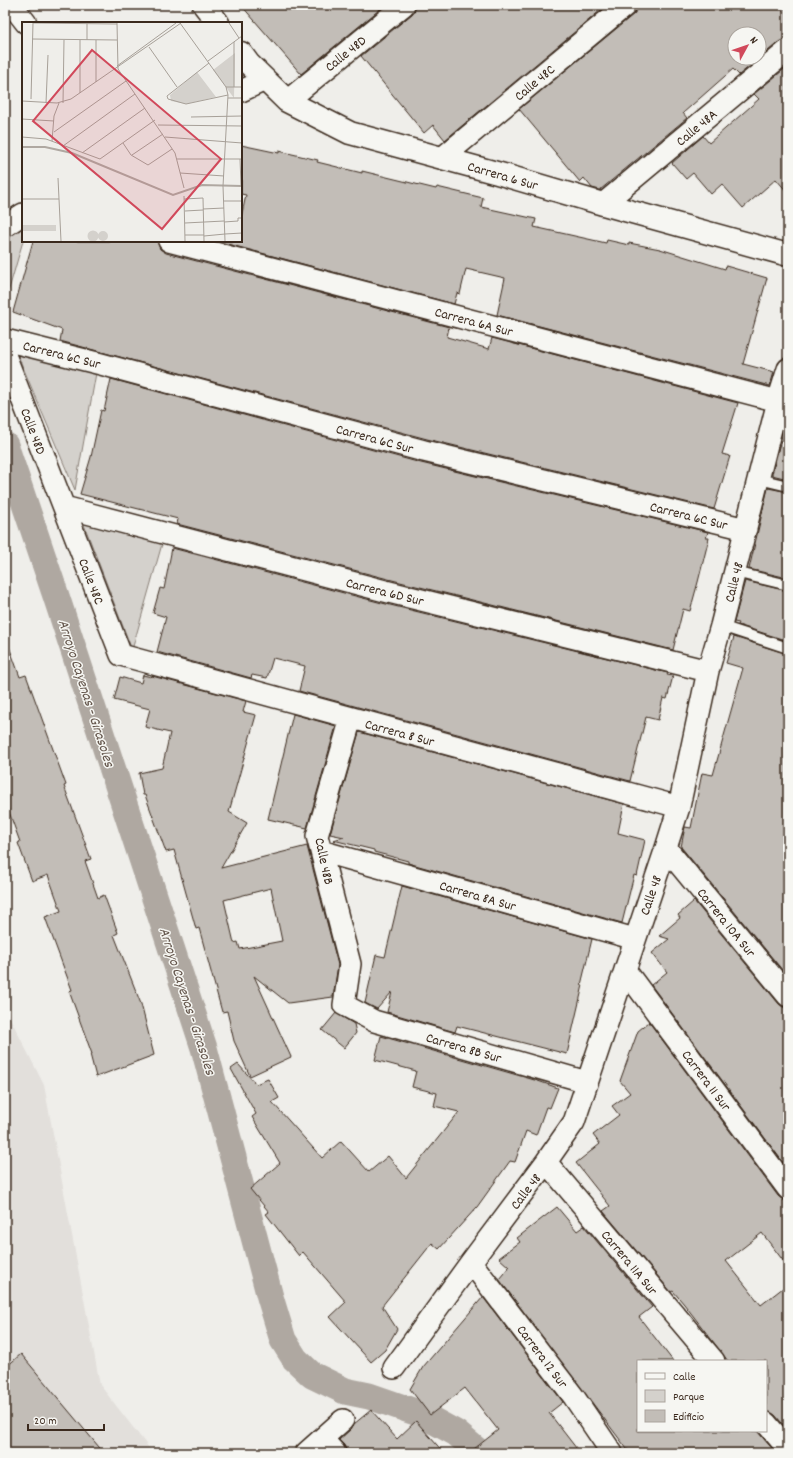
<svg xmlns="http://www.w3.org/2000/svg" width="793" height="1458" viewBox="0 0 793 1458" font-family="Dekko,sans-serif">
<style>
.built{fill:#e2dfdb}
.green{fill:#d4d1cc;stroke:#887e75}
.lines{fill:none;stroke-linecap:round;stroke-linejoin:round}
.canal{stroke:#afa8a1;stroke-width:27}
.building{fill:#c2bdb7;stroke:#3b2a1e;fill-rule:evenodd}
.service-casing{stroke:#3b2a1e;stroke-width:13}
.minor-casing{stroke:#3b2a1e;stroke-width:24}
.tertiary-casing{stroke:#3b2a1e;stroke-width:25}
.service{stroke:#f6f6f2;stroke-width:10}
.minor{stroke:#f6f6f2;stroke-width:21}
.tertiary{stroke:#f6f6f2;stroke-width:22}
.labels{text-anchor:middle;stroke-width:3;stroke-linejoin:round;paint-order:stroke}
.street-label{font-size:14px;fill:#3b2a1e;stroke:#f6f6f2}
.water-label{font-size:15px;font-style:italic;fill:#64564c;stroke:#f6f6f2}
.inset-river{fill:none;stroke:#afa8a1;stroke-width:2}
.inset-road{fill:none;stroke:#a7a098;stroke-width:1}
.view{fill:#d1495b;fill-opacity:0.15;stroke:#d1495b;stroke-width:2}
.inset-edge{fill:none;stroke:#3b2a1e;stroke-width:2}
</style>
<rect width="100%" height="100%" fill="#efeeea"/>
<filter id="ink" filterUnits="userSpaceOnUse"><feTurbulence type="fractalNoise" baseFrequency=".025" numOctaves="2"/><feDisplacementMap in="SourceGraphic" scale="8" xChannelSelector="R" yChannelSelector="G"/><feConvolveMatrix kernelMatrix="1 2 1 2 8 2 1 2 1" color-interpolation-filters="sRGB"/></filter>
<g filter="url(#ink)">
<!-- built -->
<path class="built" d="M5,1008L44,1085L100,1385L153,1453H5Z"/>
<!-- green -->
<path class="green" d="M23,228V241L5,303V238Z
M16,351L96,373L75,490Z
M83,522L162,544L132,650Z"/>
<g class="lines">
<!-- canal -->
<path class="canal" d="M5,445L56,596L204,1048L270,1297L283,1340L295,1359L312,1375L345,1391L369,1396L421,1414L456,1433L480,1453"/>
</g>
<!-- building -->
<path class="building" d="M241,5H385L301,74Z
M416,5H607L445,140L433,125L424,133L361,56L412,14L415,10Z
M638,5H788V38L780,41L739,75L733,69L683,113L687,118L600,190L592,188L584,178L580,182L519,109L634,14L637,10ZM735,34H759V58H735Z
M788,66V193L776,179L743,208L722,184L711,194L693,173L686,179L672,163L703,136L709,143L759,99L754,94Z
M241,145L279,153V151L318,160L317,162L362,173V171L436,189L437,187L483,198L481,207L536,219L534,227L606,243L607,240L629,245V243L660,249L725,269L726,266L767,278L743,364L774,372L770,386L497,315L505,278L466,269L460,294L457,293L454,304L216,241H241V218L246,195L241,194Z
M33,241H157L160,249L166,253L449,327L447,337L489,349L492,338L738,403L722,454L730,456L714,509L427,439L60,341L62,330L13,312Z
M111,379L421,463L708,532L706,538H709L698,582L690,611L683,609L673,650L388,579L177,524L178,519L80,494L91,457L101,410L104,411Z
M787,416H788V479L772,475V474Z
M768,488L788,492V578L749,569Z
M172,548L382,603L668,673L667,675L673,676L667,699L663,698L658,720L646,717L630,781L299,691L305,666L273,658L267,678L252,675L251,678L157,652L166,617L153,613L160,588L164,589Z
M745,581L788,591V641L738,625L739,623L734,622Z
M734,637L788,654V977L681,847L685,827L691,828L702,773L713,775L743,668L726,663Z
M7,641L20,677L26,675L66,785L64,786L91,859L85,861L98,898L104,895L118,933L114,935L141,1004L154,1055L96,1077L90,1054H92L69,991L72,990L45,917L61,911L48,875L32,881L18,843L20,842L5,801V642Z
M143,675L151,677L152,676L246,701L243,712L256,715L229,812L247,823L221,868L307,846L338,965L333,997L288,1003L254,976L291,1057L250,1076L234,1041L227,1011L222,1012L199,928L196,929L174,850L166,852L145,795H143L139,773L162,768L170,733L145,727L150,709L114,700L120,677L141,683ZM271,888L282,941L240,949L238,942L234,943L224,900Z
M293,714L336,726L307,828L268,819Z
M359,732L624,804L618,833L645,840L637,876L634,875L622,923L408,863V861L374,852V850L333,840L344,837L330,834Z
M402,886L592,939L581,985H583L567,1054L457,1026L455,1032L387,1012L392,992L377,1009L365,1003L376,955L385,957Z
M694,901L779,1004L783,1007L788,1008V1169L651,985L667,972L652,953L669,939L659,936L680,918L678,915Z
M336,1013L354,1024L356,1033L344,1048L322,1030Z
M649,1022L778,1196L783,1200L788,1201V1267L762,1233L726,1261L761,1305L788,1284V1430L775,1415L770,1412L766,1411V1361H728L684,1304L673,1291L671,1292L603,1211L610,1206L576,1163L600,1144L593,1135L619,1115L612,1106L630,1093L620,1081L638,1031Z
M381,1036L538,1081L558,1088L550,1108L546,1107L536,1135L526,1131L515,1162L510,1161L477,1207L439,1249L432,1243L382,1306L397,1329L385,1350L371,1362L330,1317L346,1302L303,1252L299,1256L266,1214L269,1212L250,1189L280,1163L252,1117L256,1114L231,1069L238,1064L256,1084L268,1079L279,1098L272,1102L322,1158L341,1141L369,1172L388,1156L406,1178L459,1112L434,1106L437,1093L412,1087L416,1071L375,1060Z
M557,1207L577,1231L584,1226L652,1307L639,1317L673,1361H638V1431H757L776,1453H630L499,1279L509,1267L499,1258L520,1242L517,1238Z
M483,1297L563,1402L549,1413L580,1453H469L498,1430L465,1388L430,1415L410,1389L423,1367Z
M21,1354L104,1453H5V1368Z
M371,1410L397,1439L416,1421L444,1453H347L344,1445L339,1440L351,1429L354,1424Z"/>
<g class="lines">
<defs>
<path id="service" d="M759,479L788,486
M735,572L788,585
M721,626L788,648"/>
<path id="minor" d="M12,5L26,23
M241,91L265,80
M287,101L404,5
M442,158L626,5
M603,204L788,50
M5,226L23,214
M169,241L778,401
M5,340L101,364L424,451L746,529
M5,355L121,655L679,807
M64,507L385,591L708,671
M351,718L317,836L350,964L344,1005L374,1021L587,1082
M666,848L788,996
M321,851L635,939
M625,970L788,1189
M546,1162L714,1361
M471,1262L574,1397L612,1453
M394,1368L471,1262L546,1162L574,1122L666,848L679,807L708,671L721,626L778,401L788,369
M766,1423L788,1449
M322,1439L335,1453
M306,1453L343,1420"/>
<path id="tertiary" d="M204,5L218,23
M241,53L249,64L287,101L350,133L497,173L603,204L788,255"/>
</defs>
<!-- service casing -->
<use href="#service" class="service-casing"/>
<!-- minor casing -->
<use href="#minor" class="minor-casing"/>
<!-- tertiary casing -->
<use href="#tertiary" class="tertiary-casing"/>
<!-- service -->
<use href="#service" class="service"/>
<!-- minor -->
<use href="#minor" class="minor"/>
<!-- tertiary -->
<use href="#tertiary" class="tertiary"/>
</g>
</g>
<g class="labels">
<!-- street labels -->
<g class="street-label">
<text transform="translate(345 53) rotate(-39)" y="5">Calle 48D</text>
<text transform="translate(534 82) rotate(-40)" y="5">Calle 48C</text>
<text transform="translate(696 127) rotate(-40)" y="5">Calle 48A</text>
<text transform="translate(503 175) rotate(16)" y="5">Carrera 6 Sur</text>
<text transform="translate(474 321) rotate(15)" y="5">Carrera 6A Sur</text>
<text transform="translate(62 354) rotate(14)" y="5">Carrera 6C Sur</text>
<text transform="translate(34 431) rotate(69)" y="5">Calle 48D</text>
<text transform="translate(375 438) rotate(15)" y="5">Carrera 6C Sur</text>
<text transform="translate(689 515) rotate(14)" y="5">Carrera 6C Sur</text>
<text transform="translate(92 581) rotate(69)" y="5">Calle 48C</text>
<text transform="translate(733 582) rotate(-76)" y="5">Calle 48</text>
<text transform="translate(385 591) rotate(14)" y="5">Carrera 6D Sur</text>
<text transform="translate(400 732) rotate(15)" y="5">Carrera 8 Sur</text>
<text transform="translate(325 861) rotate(78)" y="5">Calle 48B</text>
<text transform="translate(478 895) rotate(16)" y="5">Carrera 8A Sur</text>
<text transform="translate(650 895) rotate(-71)" y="5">Calle 48</text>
<text transform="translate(727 922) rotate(51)" y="5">Carrera 10A Sur</text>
<text transform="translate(464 1047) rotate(16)" y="5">Carrera 8B Sur</text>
<text transform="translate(707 1080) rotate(53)" y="5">Carrera 11 Sur</text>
<text transform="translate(525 1191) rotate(-53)" y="5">Calle 48</text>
<text transform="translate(630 1262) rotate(50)" y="5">Carrera 11A Sur</text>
<text transform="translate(543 1356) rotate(53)" y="5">Carrera 12 Sur</text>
</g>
<!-- water labels -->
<g class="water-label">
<text transform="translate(87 693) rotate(72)" y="5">Arroyo Cayenas - Girasoles</text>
<text transform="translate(188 1001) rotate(72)" y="5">Arroyo Cayenas - Girasoles</text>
</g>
</g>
<!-- overview -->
<g transform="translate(22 22)">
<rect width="220" height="220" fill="#efeeea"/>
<path d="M213,31L212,76L191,48ZM175,50L194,75L164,82L149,79L148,73ZM0,203H34V209H0ZM65.5 214a5.5 5.5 0 1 1 11 0a5.5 5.5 0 1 1-11 0ZM76 214a5 5 0 1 1 10 0a5 5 0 1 1-10 0Z" fill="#d4d1cc"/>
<path class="inset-river" d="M0,125H23L50,131L151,173L180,163L220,164"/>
<path class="inset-road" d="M11,1L95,2M95,1L96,47L153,131L162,166M158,1L204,65L206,73L201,164L203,219M207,1L217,16M10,17L95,18M65,18V1M127,25L155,65M186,39L220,14M187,41L145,74L146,77L164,82L206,73M95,44L154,1M74,60V18M204,65H220M212,65V20M58,71V18M206,76H220M9,77L11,1M0,79L35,81L49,77L159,1M24,81L26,33M41,81L42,18M169,95L220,94M0,97L32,99M136,103L220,104M32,110L104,59M0,115L24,117L78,137L133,98M143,115L220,121M30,119L32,94L37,81M101,121L109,133L126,143L150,127M41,124L113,72M60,131L123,86M110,133L141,112M155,137H220M218,137L219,163M158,151L202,154M36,156L39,219M162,174L163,219M0,177H37M162,177L181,176L182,219M202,179H220M181,187L202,186M163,189L181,188M202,200L216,199V196H220M163,201L202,199M203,212L220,211M163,213H182M182,214L203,212"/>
<path class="view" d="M70,28L199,137L140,207L11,99Z"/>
<rect width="220" height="220" class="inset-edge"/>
</g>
<!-- margin -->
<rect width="793" height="1458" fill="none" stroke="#f6f6f2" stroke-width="20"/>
<rect x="10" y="10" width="773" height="1438" fill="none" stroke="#3b2a1e" stroke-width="1.5" filter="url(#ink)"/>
<!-- legend -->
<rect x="637" y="1360" width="130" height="72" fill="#f6f6f2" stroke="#aba49d"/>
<rect x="645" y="1373" width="20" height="6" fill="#f6f6f2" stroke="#aba49d"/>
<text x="673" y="1380" font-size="12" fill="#3b2a1e">Calle</text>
<rect x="645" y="1390" width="20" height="12" fill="#d4d1cc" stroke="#aba49d"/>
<text x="673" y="1400" font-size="12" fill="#3b2a1e">Parque</text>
<rect x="645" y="1410" width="20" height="12" fill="#c2bdb7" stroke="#aba49d"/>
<text x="673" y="1420" font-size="12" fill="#3b2a1e">Edificio</text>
<!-- north arrow -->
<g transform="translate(747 46) rotate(50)"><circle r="19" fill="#f6f6f2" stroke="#aba49d"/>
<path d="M0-3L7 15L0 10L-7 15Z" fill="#d1495b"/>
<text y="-6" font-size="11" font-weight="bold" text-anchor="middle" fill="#3b2a1e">N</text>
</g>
<!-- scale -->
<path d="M28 1424v6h76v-6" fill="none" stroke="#3b2a1e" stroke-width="2"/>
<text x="34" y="1424" font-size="12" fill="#3b2a1e" stroke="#f6f6f2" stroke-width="3" paint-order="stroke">20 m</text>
</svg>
